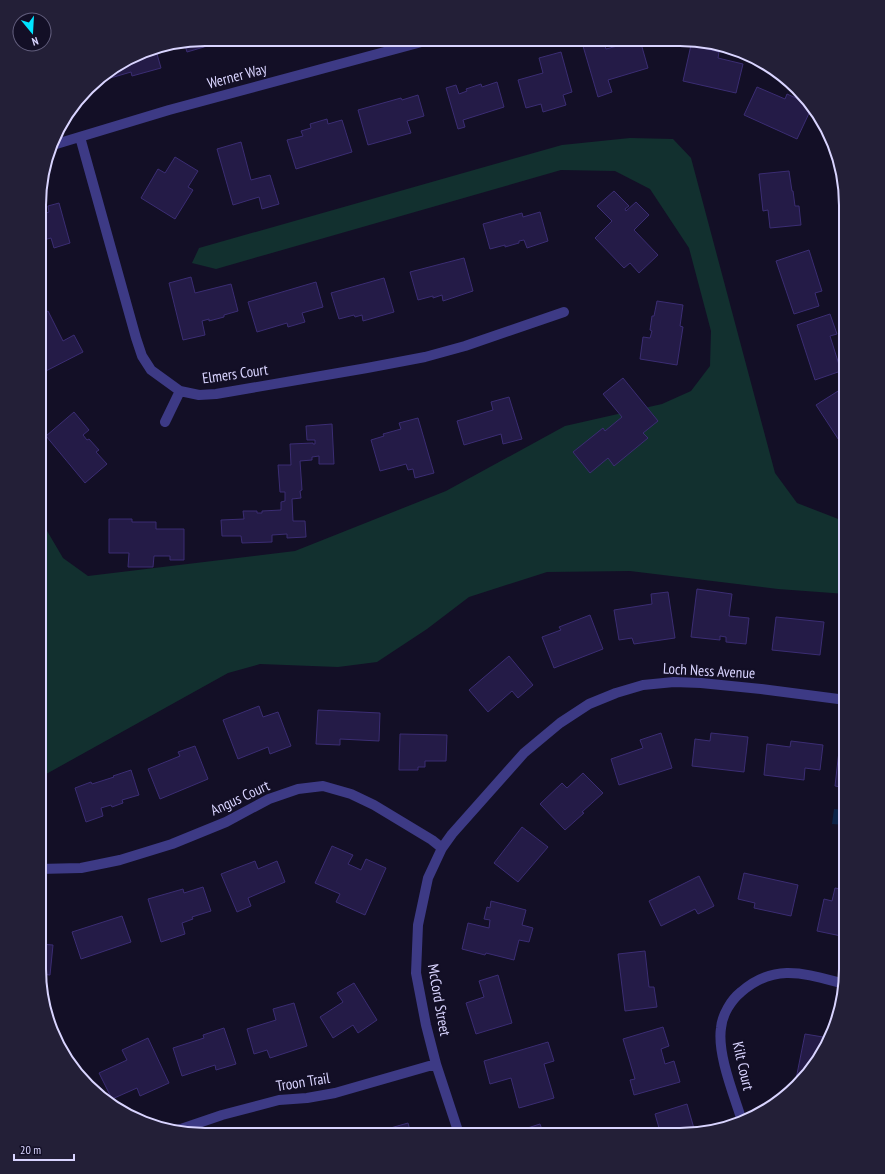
<svg xmlns="http://www.w3.org/2000/svg" width="885" height="1174" viewBox="0 0 885 1174" font-family="'PT Sans Narrow',sans-serif">
<style>
.green{fill:#12302f}
.water{fill:#0c2248}
.building{fill:#241b47;stroke:#3b2d73}
.lines{fill:none;stroke-linecap:round;stroke-linejoin:round}
.minor{stroke:#3d3a85;stroke-width:10}
.labels{text-anchor:middle;stroke-width:4;stroke-linejoin:round;paint-order:stroke}
.street-label{font-size:15px;fill:#d9d4ff;stroke:#130f26}
.rim{fill:none;stroke:#d9d4ff;stroke-width:2}
</style>
<rect width="100%" height="100%" fill="#130f26"/>
<!-- green -->
<path class="green" d="M630,138L673,139L691,158L775,473L797,503L846,522V594L778,589L630,571L547,572L469,597L427,629L377,662L338,667L260,664L228,673L39,778L40,519L63,558L88,576L295,551L446,491L565,426L662,404L691,391L710,366L711,331L689,248L650,189L615,171L561,170L216,269L192,263L199,248L562,145Z"/>
<!-- water -->
<path class="water" d="M834,809L846,810V825L832,824Z"/>
<!-- building -->
<path class="building" d="M205,39H209L211,45L187,52L184,42Z
M603,40L606,49L640,40L648,68L608,80L612,92L598,97L583,46Z
M691,45L719,52L718,58L743,64L736,93L683,81Z
M155,47L161,68L132,76L131,72L107,79L106,74L151,48Z
M561,52L572,92L563,95L566,105L543,112L541,104L526,108L518,80L543,73L539,58Z
M497,82L504,107L463,120L465,127L458,129L446,88L456,85L459,94L467,91L466,89L481,84L482,87Z
M757,87L785,99L787,94L805,102L811,109L797,139L744,115Z
M418,95L424,116L407,121L411,133L368,145L358,110L401,98L402,100Z
M327,119L328,124L342,120L352,152L296,169L287,140L303,136L301,131L311,128L310,124Z
M241,142L251,180L270,175L279,204L262,209L259,197L233,205L217,149Z
M175,157L198,171L188,187L193,190L175,219L141,198L158,169L165,173Z
M789,171L792,191H793L795,206H799L801,225L770,228L768,210L763,211L759,174Z
M614,191L629,206L625,209L626,211L636,202L649,215L634,230L658,255L639,273L630,263L624,268L595,238L612,221L597,206Z
M59,203L70,243L54,248L51,238L40,241V215L49,212L48,206Z
M540,212L548,241L527,248L524,240L519,241V243L505,247V245L490,249L483,224L522,213L523,217Z
M809,250L822,291L815,293L819,306L794,314L776,261Z
M464,258L473,291L443,301L442,295L433,298V296L418,300L410,272Z
M191,277L195,293L231,284L238,311L224,315V317L209,321V319L202,321L205,335L183,340L169,283Z
M384,278L394,312L363,321L362,315L355,317L354,315L339,319L331,293Z
M316,282L323,307L302,313L305,322L288,327L287,323L257,332L248,302Z
M657,301L683,305L680,326L683,327L677,365L640,359L643,337L650,338L652,331L650,330L652,316H654Z
M48,311L63,341L74,335L83,352L40,374V315Z
M830,314L837,334L830,336L841,371L815,380L797,325Z
M623,378L658,421L643,433L648,438L614,466L608,458L590,473L573,452L603,428L605,431L622,417L603,394Z
M846,386V451L816,405Z
M509,397L522,439L503,444L501,434L464,445L457,421L493,410L491,402Z
M74,412L89,430L83,435L87,440L89,439L99,450L96,452L107,464L85,483L46,436Z
M418,418L434,473L415,478L413,469L408,470L406,464L380,471L371,440L384,436L383,434L401,429L399,423Z
M332,424L334,464H319V456L312,457V460L300,461L302,490L300,491L301,498L292,499L293,521H305L306,537L287,538V534L272,535V542L242,543L241,536H222L221,520L244,519L243,511H257V513H262V511L281,510V502L285,501V492H280L278,465H291L290,444L313,443V444H315V440H307L306,426Z
M109,519H132V522H156V529H184V560H170V556H154L153,567H128L129,553H109Z
M697,589L732,594L729,616L749,618L746,644L726,642V637L720,636V640L691,637Z
M668,592L675,638L634,644L632,638L619,640L614,610L652,604L651,594Z
M590,615L603,649L554,668L542,637L561,630L559,627Z
M776,617L824,622L820,655L772,650Z
M843,626L846,627V650L840,649Z
M509,656L533,685L518,698L512,691L488,712L469,690Z
M259,706L263,717L278,712L291,746L270,754L268,747L238,759L223,720Z
M318,710L380,713L379,741L340,739V745L316,744Z
M661,733L672,768L619,785L611,759L643,748L640,740Z
M711,733L748,737L744,772L692,766L695,739L710,741Z
M400,734L447,735L446,761H425V767H418V770H399Z
M791,741L823,745L820,770L805,768L804,780L764,775L767,744L790,747Z
M195,746L208,779L160,799L148,769L180,756L178,752Z
M839,751L846,752V788L835,786Z
M131,770L139,795L122,800L123,803L112,807L111,805L101,808L103,816L86,822L75,788L91,782L92,784L114,777L113,776Z
M583,773L603,793L582,812L584,813L565,830L540,804L562,783L567,788Z
M522,827L548,847L518,882L494,863Z
M332,846L353,855L348,864L361,870L366,859L386,868L365,915L336,902L340,894L315,883Z
M255,861L258,869L277,861L285,882L248,898L251,906L237,912L221,874Z
M744,873L798,885L791,916L754,908L755,903L738,899Z
M699,876L714,906L698,914L695,909L661,926L649,901Z
M203,887L211,911L192,917L193,919L182,923L185,934L161,942L148,899L183,889L184,893Z
M835,888L846,890V937L817,931L824,899L832,901Z
M491,901L526,910L522,925L533,928L529,942L519,940L514,960L486,953L485,955L462,949L468,923L489,928L490,920L484,919L487,907L490,908Z
M122,916L131,942L81,959L72,932Z
M39,944L53,945L50,975L40,974Z
M645,951L649,987H654L657,1007L625,1011L618,954Z
M498,975L512,1023L476,1034L466,1003L484,997L479,981Z
M354,983L377,1020L358,1033L353,1025L333,1038L320,1017L343,1002L337,993Z
M294,1003L307,1046L270,1058L267,1050L254,1054L247,1029L276,1020L273,1009Z
M663,1027L669,1046L661,1049L665,1064L674,1061L680,1082L634,1095L630,1080L635,1079L623,1039Z
M224,1028L236,1064L216,1070L215,1065L182,1076L173,1048L204,1038L203,1035Z
M805,1034L829,1038L818,1062L794,1089Z
M148,1038L169,1083L140,1096L137,1088L112,1099L99,1073L127,1060L122,1050Z
M548,1042L554,1061L544,1064L554,1098L519,1108L511,1078L490,1084L484,1061Z
M687,1104L695,1132L681,1135H661L655,1114Z
M408,1123L411,1134H388L387,1129Z
M540,1124L544,1135H515V1132Z"/>
<g class="lines">
<!-- minor -->
<path class="minor" d="M80,137L136,338L142,356L151,370L180,391L199,395L216,394L367,368L425,357L465,346L564,312
M53,145L169,110L429,40
M165,422L180,391
M39,869L81,868L120,860L172,844L226,822L269,799L298,789L323,786L351,794L374,805L432,840L442,848
M742,1121C734,1095 717,1054 721,1028C722,1015 731,1000 741,992C775,962 806,974 845,984
M175,1131L222,1115L279,1100L307,1098L335,1093L436,1064
M459,1134L436,1064L426,1025L416,973L418,925L428,878L442,848L452,834L524,753L560,723L589,704L616,693L643,685L674,682L701,683L761,689L846,700"/>
</g>
<g class="labels">
<!-- street labels -->
<g class="street-label">
<text transform="translate(237 76) rotate(-15)" y="5">Werner Way</text>
<text transform="translate(235 374) rotate(-8)" y="5">Elmers Court</text>
<text transform="translate(709 671) rotate(3)" y="5">Loch Ness Avenue</text>
<text transform="translate(240 798) rotate(-25)" y="5">Angus Court</text>
<text transform="translate(439 1000) rotate(80)" y="5">McCord Street</text>
<text transform="translate(743 1066) rotate(77)" y="5">Kilt Court</text>
<text transform="translate(303 1082) rotate(-9)" y="5">Troon Trail</text>
</g>
</g>
<!-- crop -->
<path d="M0 0H885V1174H0ZM205 46H680A159 159 0 0 1 839 205V969A159 159 0 0 1 680 1128H205A159 159 0 0 1 46 969V205A159 159 0 0 1 205 46Z" fill="#231f37" fill-rule="evenodd"/>
<path class="rim" d="M205 46H680A159 159 0 0 1 839 205V969A159 159 0 0 1 680 1128H205A159 159 0 0 1 46 969V205A159 159 0 0 1 205 46Z"/>
<!-- north arrow -->
<g transform="translate(32 32) rotate(162)"><circle r="19" fill="#130f26" stroke="#625e7d"/>
<path d="M0-3L7 15L0 10L-7 15Z" fill="#00e5ff"/>
<text y="-6" font-size="11" font-weight="bold" text-anchor="middle" fill="#d9d4ff">N</text>
</g>
<!-- scale -->
<path d="M14 1154v6h60v-6" fill="none" stroke="#d9d4ff" stroke-width="2"/>
<text x="20" y="1154" font-size="12" fill="#d9d4ff" stroke="#130f26" stroke-width="3" paint-order="stroke">20 m</text>
</svg>
